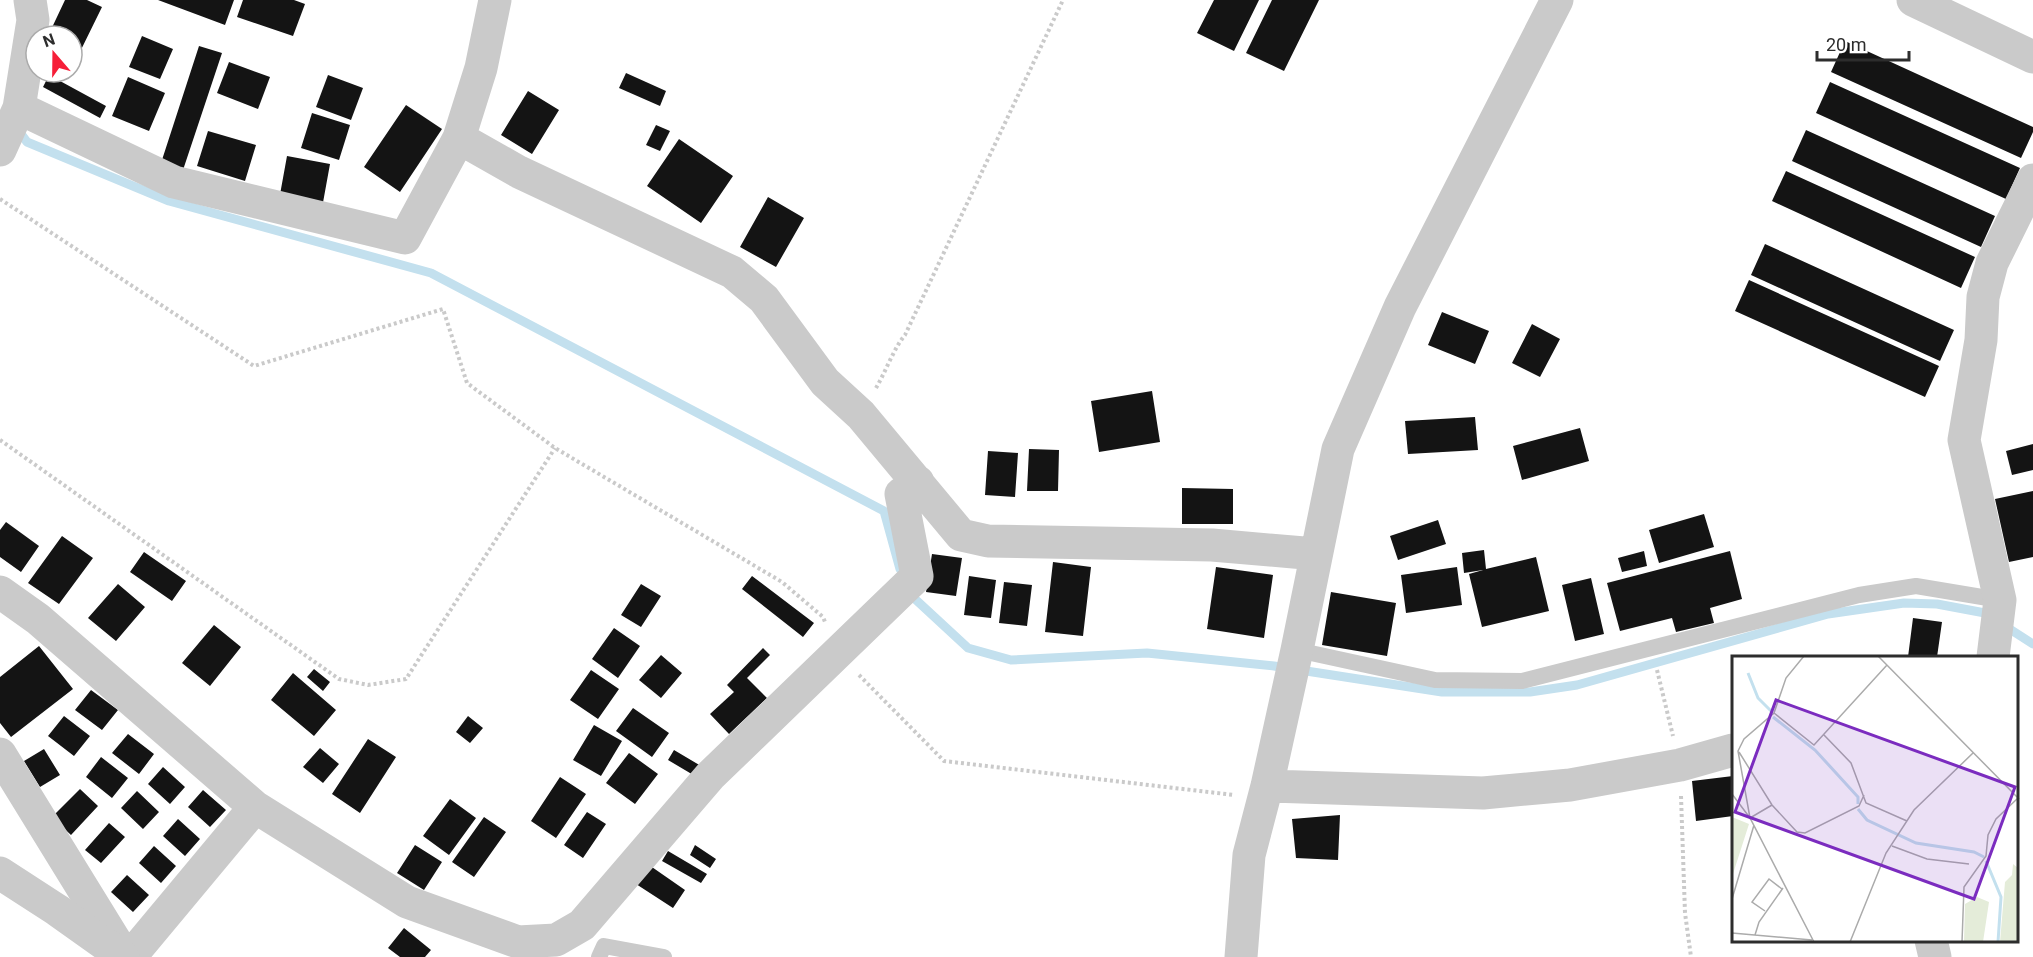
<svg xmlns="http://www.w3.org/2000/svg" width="2033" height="957" viewBox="0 0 2033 957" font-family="Roboto,sans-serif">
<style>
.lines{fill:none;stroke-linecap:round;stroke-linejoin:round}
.stream{stroke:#c3e0ee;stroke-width:9}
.building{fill:#141414}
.path{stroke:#cacaca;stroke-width:4;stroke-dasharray:3 3;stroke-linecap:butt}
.service{stroke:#cacaca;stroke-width:16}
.minor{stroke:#cacaca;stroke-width:33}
.tertiary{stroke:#cacaca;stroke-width:33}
.inset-river{fill:none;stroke:#c3e0ee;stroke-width:3}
.inset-road{fill:none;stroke:#ababab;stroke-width:1.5}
.view{fill:#7b2cbf;fill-opacity:0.15;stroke:#7b2cbf;stroke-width:3}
.inset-edge{fill:none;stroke:#2d2d2d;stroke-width:3}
</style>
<rect width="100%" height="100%" fill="#fff"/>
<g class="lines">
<!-- stream -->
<path class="stream" d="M18,130L27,142L169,201L431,273L884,511L900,569
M910,589L915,599L968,648L1011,660L1147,653L1274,666L1442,692H1530L1577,685L1828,614L1904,603L1937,604L1985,613L1990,617
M2005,626L2033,644"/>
</g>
<!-- building -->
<path class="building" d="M65,0H87L102,7L75,62L72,61V36H48Z
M158,0H234L225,25Z
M243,0H294L305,4L293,36L237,17Z
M1214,0H1259L1234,51L1197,33Z
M1272,0H1319L1284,71L1246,53Z
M142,36L173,49L160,79L129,67Z
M1845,41L2033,127V132L2021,158L1831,72Z
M199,46L222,53L183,170L161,163Z
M229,62L270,77L258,109L217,93Z
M626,73L666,91L660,106L619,88Z
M49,75L106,106L100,118L43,87Z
M328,75L363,88L351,120L316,107Z
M128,77L165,93L149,131L112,116Z
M1830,82L2020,168L2006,199L1816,113Z
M528,91L559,110L532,154L501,135Z
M406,105L442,129L400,192L364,167Z
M312,113L350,125L339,160L301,148Z
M656,125L670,131L660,151L646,145Z
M1806,130L1995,216L1981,247L1792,161Z
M208,131L256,145L245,181L197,166Z
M679,139L733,176L701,223L647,186Z
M287,156L330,164L322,208L279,200Z
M1786,171L1975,257L1961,288L1772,201Z
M768,197L804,218L776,267L740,247Z
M1765,244L1954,330L1940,361L1751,275Z
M1749,280L1939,366L1925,397L1735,311Z
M1442,312L1489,331L1475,364L1428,345Z
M1532,324L1560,339L1540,377L1512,363Z
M1152,391L1160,442L1099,452L1091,401Z
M1475,417L1478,450L1408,454L1405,421Z
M1580,428L1589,461L1522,480L1513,446Z
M2033,444V470L2012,475L2006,451Z
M1029,449L1059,450L1058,491H1027Z
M988,451L1018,453L1015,497L985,495Z
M1182,488L1233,489V524H1182Z
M2033,491V557L2009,562L1995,499Z
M1704,514L1714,547L1659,563L1649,530Z
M1438,520L1446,544L1398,560L1390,536Z
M6,522L39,546L21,572L0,557V530Z
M62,536L93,558L59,604L28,583Z
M1484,550L1486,569L1536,557L1549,611L1482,627L1469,574L1483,570L1464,573L1462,553Z
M1644,551L1647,566L1622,572L1618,558Z
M1730,551L1742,599L1710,608L1714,623L1676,632L1672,618L1620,631L1607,583Z
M144,552L186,581L172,601L130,572Z
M932,554L962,558L956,596L926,592Z
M1053,562L1091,567L1083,636L1045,632Z
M1216,567L1273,575L1264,638L1207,629Z
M1457,567L1462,605L1406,613L1401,575Z
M752,576L814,623L803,637L742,589Z
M969,576L996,580L991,618L964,615Z
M1591,578L1604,634L1575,641L1562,585Z
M1004,582L1032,585L1027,626L999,623Z
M118,584L145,607L116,641L88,618Z
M641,584L661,596L641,627L621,615Z
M1331,592L1396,603L1387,656L1322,645Z
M1913,618L1942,622L1937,657H1908Z
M214,625L241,647L210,686L182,663Z
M614,628L640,646L618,678L592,659Z
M39,646L73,689L11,737L0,723V677Z
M763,648L770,655L747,678L767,698L729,734L710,714L734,692L727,685Z
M661,655L682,673L661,698L639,680Z
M314,669L330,682L323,691L307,677Z
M591,670L619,689L598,719L570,700Z
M293,673L336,710L314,736L271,700Z
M91,690L118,710L102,730L75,710Z
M633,708L669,733L652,757L616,731Z
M64,716L90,736L74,756L48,736Z
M468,716L483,728L470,743L456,732Z
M594,725L622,741L601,776L573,760Z
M128,734L154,754L139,774L112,753Z
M368,739L396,757L360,813L332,794Z
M320,748L339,764L323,783L303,767Z
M44,749L60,775L40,787L24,761Z
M674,750L701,766L695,776L668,760Z
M629,753L658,774L635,804L606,783Z
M101,757L128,778L112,798L86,777Z
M163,767L185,787L170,804L148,784Z
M1733,776V816L1696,821L1692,781Z
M560,777L586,794L556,838L531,821Z
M80,789L98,806L71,835L52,817Z
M203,790L226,810L210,827L188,807Z
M137,791L159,812L143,829L121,808Z
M450,799L476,818L449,855L423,836Z
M587,812L606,824L583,858L564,845Z
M1340,815L1338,860L1296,858L1292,819Z
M484,817L506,832L474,877L452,862Z
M178,819L200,839L185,856L163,836Z
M109,823L125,837L101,863L85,850Z
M415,845L442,862L424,890L397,873Z
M695,845L716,859L710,868L690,855Z
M154,846L176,866L161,883L139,863Z
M668,851L707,874L701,883L662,861Z
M649,865L685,890L673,908L636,884Z
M127,875L149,895L133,912L111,892Z
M404,928L431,950L425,957H400L388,948Z"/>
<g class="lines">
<!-- path -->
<path class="path" d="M0,199L254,366L443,309L467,383L555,448L782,582L823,617L825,622
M876,388C886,371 894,348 905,335L1063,0
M0,440L339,679L368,685L406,679L555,448
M1657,670L1673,736
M859,675L944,761L1234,795
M1681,796L1685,913L1691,957"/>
<!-- service -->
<path class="service" d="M1297,650L1435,680L1522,681L1859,595L1916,586L2000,600
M599,957L604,946L664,957"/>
<!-- minor -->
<path class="minor" d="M1913,0L2033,57
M19,108L174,182L405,238L459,138L481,68L495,0
M459,138L519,172L732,272L764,299L825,382L861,415L961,535L988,541L1212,545L1316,554
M0,150L19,108L33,20L30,0
M0,592L38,619L255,807L407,902L518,942L556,940L582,925L710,776L917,576L901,494L918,482
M1993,657L2000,600L1964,440L1981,340L1983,297L1992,263L2033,180
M0,754L125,957
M1267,786L1483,793L1570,785L1680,765L1733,750
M1931,940L1935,957
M130,957L255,807
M1241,957L1249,855L1267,786L1297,650L1338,449L1400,307L1557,0"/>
<!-- tertiary -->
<path class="tertiary" d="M0,873L57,910L123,957"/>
</g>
<!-- overview -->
<g transform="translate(1732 656)">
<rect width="286" height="286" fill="#fff"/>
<path d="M0,161L17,168L0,221ZM281,208L286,212V286H268L273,226L280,219ZM245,241L257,246L251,286H232L233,248Z" fill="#e4ecd9"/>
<path class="inset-river" d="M16,17L26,42L40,56M41,61L83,94L126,141V148M126,153L135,164L184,187L242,196L252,201M254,205L269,241L266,286"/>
<path class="inset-road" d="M146,0L287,143M42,57L82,89L155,9M92,79L119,107L134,147L175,165M7,96L40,149L65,176L73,177L127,150L132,139M0,138L18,162L82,286M40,149L18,162L6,95L12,83L42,57L54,22L72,0M160,190L195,203L237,208M0,243L22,169M33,255L20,246L37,223L50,233M0,277L80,284M23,279L27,266L51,232M118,286L154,197L182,154L241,97M230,286L232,231L254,200L256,179L264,163L286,142"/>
<path class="view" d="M44,44L283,131L242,243L3,156Z"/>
<rect width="286" height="286" class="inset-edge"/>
</g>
<!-- north arrow -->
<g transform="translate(54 54) rotate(340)"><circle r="28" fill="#ffffff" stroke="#ababab" stroke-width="1.5"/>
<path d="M0-4.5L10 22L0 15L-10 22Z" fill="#f61e38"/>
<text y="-9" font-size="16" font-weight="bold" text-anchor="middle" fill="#2d2d2d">N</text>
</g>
<!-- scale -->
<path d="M1817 51v9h92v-9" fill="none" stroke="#2d2d2d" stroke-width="3"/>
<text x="1826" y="51" font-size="18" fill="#2d2d2d" stroke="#ffffff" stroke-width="4.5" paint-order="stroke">20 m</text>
</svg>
